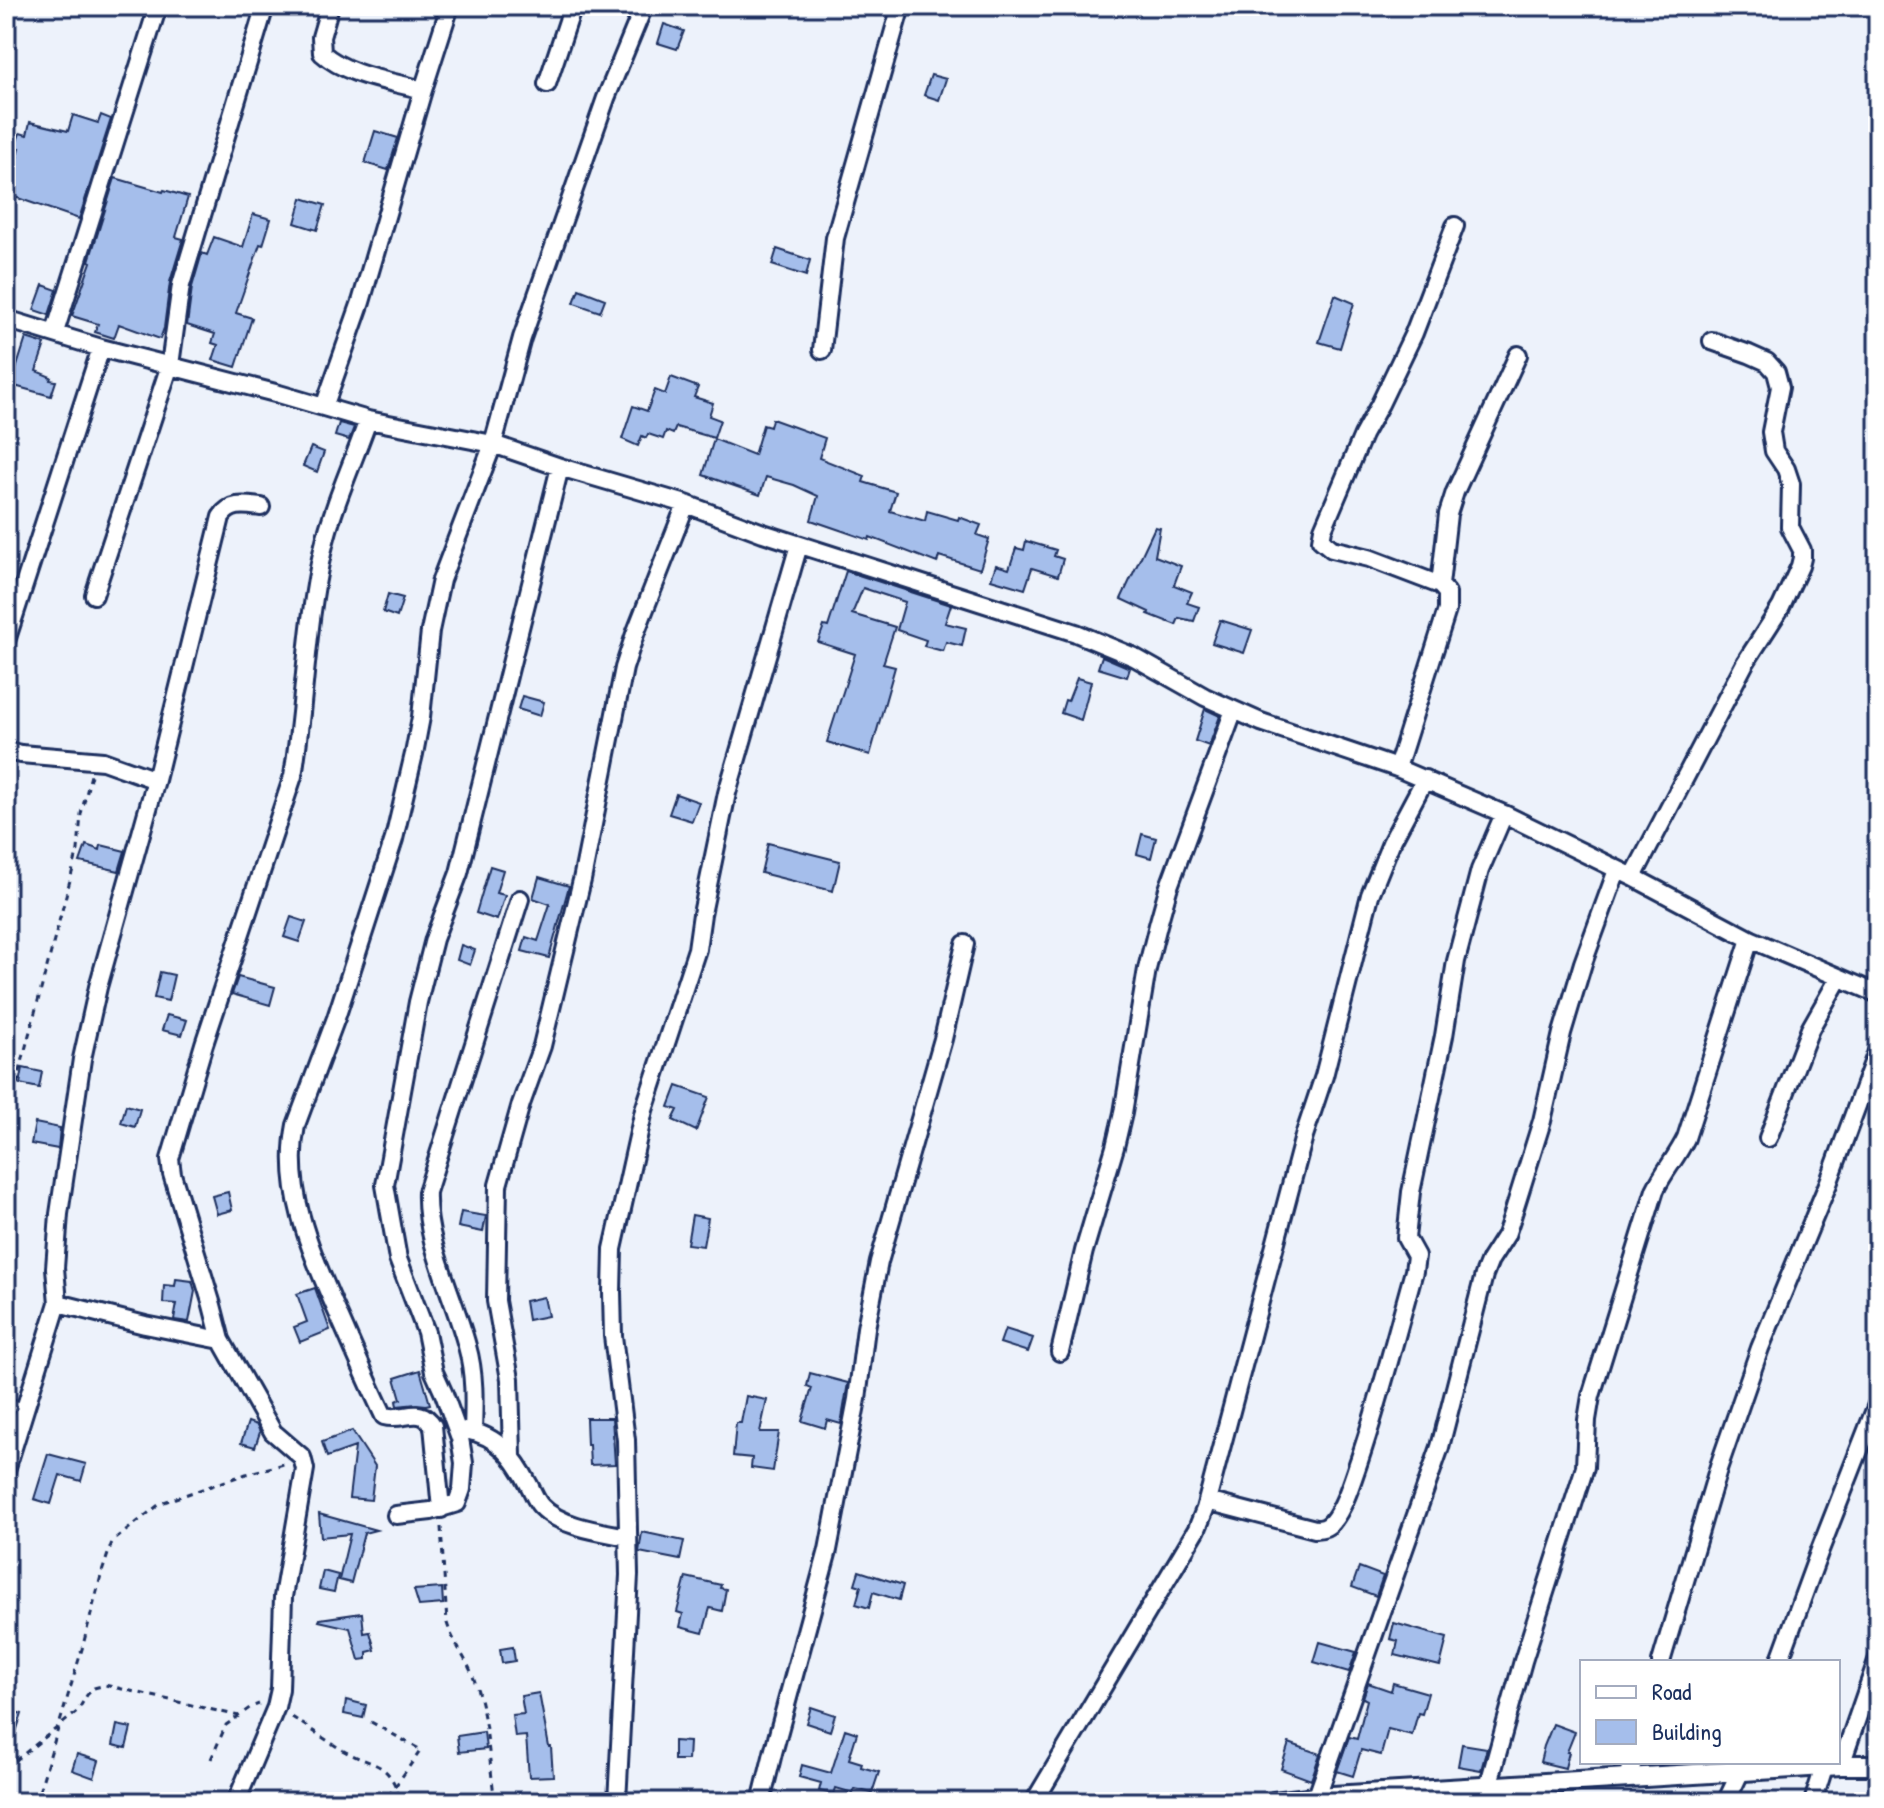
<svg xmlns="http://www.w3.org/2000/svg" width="1884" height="1808" viewBox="0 0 1884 1808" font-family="'Patrick Hand',sans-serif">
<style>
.building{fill:#a5beeb;stroke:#1b2f5e;stroke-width:2}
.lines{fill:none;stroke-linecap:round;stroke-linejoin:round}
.service-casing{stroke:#1b2f5e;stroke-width:14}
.minor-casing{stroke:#1b2f5e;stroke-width:22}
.tertiary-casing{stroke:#1b2f5e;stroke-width:24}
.path{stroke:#1b2f5e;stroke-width:3;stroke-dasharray:6 6;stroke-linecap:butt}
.service{stroke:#fff;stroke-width:8}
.minor{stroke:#fff;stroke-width:16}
.tertiary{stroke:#fff;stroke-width:18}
</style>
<rect width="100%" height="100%" fill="#edf2fb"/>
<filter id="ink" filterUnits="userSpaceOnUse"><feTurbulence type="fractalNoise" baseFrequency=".0125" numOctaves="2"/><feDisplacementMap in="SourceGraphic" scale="16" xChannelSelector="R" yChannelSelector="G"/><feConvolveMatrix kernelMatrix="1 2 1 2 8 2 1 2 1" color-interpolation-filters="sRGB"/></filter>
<g filter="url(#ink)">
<!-- building -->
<path class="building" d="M664,24L684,31L677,49L658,43Z
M931,75L946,79L939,100L924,95Z
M73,115L98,123L101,115L111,119L79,219L6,194L20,148L15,147L20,133L27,135L30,122L68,131Z
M375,131L398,138L388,170L365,163Z
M115,178L163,192L164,190L188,197L176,237L183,239L170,282L164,328L160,339L119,324L114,338L95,332L98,324L72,316L91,262L89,261Z
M302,198L325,205L317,230L295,223Z
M253,214L271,219L263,245L260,244L236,313L252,318L236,367L213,360L218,345L212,343L215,334L187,325L192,287L202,253L207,255L214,237L243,247Z
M777,249L810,260L806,276L772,265Z
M43,285L57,290L49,315L34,310Z
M579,289L605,299L600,312L574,303Z
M1335,295L1354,303L1340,348L1319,342Z
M26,338L45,344L36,371L51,377L50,380L56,381L51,396L11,385Z
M671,377L698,387L694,397L713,403L709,416L720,420L714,438L676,427L673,434L666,431L663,439L648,434L646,438L642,436L638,446L622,439L633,406L647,411L655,390L665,394Z
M772,419L825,438L819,458L865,476L863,482L896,492L890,511L925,521L927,511L958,520L959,517L981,525L977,535L989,539L980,569L939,556L937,563L870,537L869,540L811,520L818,496L794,485L766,477L760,495L703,475L714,439L754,455L763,425L770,427Z
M339,423L354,427L349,440L335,436Z
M311,447L324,452L317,472L303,466Z
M1155,527L1160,528L1155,556L1181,566L1174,585L1192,592L1187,603L1199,607L1194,621L1179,618L1176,625L1148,614L1149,612L1121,599Z
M1026,541L1056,550L1054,556L1063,559L1058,576L1032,568L1025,589L991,579L996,565L1009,569L1016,548L1024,550Z
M846,571L951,605L945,623L966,628L962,646L946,642L943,651L924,646L926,640L897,630L905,602L863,588L852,614L895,627L883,664L895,667L870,755L827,742L855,654L818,642L824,626L828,627Z
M388,594L403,598L397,617L383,612Z
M1220,620L1252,630L1244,653L1212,643Z
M1102,656L1130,668L1127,677L1098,668Z
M1077,678L1091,682L1081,720L1061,713L1065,700L1068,701Z
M522,696L544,702L540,716L518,709Z
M1205,709L1220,716L1209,746L1195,741Z
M676,794L699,802L692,821L669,814Z
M1142,834L1156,838L1151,858L1137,854Z
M768,843L840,861L833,891L761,873Z
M86,845L100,850L101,845L125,851L119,871L80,862Z
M490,866L503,870L496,893L505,895L497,920L476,913Z
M539,877L569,886L549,958L522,951L526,937L538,941L550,904L533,898Z
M291,917L306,922L299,942L284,937Z
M461,945L475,950L470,965L457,960Z
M160,972L174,975L168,1001L154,998Z
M238,977L275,987L270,1005L232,994Z
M167,1015L187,1020L182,1035L162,1030Z
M23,1068L42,1072L39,1088L20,1084Z
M677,1086L709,1097L696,1131L673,1120L678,1110L669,1107Z
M126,1105L140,1109L135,1127L121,1123Z
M35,1123L60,1128L58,1149L31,1144Z
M228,1192L232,1210L217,1214L212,1196Z
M461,1212L486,1216L483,1232L458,1227Z
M692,1215L708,1218L703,1246L687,1244Z
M176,1279L192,1281L195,1291L189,1322L174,1320L177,1304L163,1303L164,1285L175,1286Z
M315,1288L330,1330L300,1342L294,1327L307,1322L297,1294Z
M544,1297L548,1316L528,1320L525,1301Z
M1005,1329L1033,1338L1028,1352L1000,1343Z
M420,1370L430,1404L426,1405L417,1404L397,1406L396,1401L401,1399L395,1378Z
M810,1373L848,1383L841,1424L827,1420L825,1428L802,1421L812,1388L807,1386Z
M746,1396L767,1400L760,1432H779L773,1471L751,1468L752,1458L733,1456L736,1423H741Z
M586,1418H612L615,1464L590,1465L589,1445H587Z
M248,1422L257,1425L260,1432L255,1447L241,1443Z
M352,1431L375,1466L371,1500L349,1498L355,1447L327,1457L322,1442Z
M48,1454L86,1464L81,1481L60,1475L51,1504L34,1499Z
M319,1514L376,1530L364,1533L351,1583L339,1580L350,1534L321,1537Z
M642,1532L684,1541L680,1560L639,1552Z
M1359,1567L1383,1576L1376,1596L1352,1587Z
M323,1571L338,1575L334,1592L319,1589Z
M859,1571L903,1585L899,1600L873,1592L869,1608L856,1604L861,1586L855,1584Z
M686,1577L721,1585L720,1588L726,1589L722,1611L710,1608L703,1633L680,1627L683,1614L677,1612Z
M442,1588L443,1604L419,1606L414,1590Z
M362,1613L364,1633L370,1632L375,1650L367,1652V1659L359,1660L350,1628L319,1621L320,1619Z
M1394,1623L1447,1638L1440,1666L1395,1655L1398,1641L1390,1639Z
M1320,1642L1356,1652L1349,1672L1314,1662Z
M513,1647L515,1661L502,1663L500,1649Z
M1368,1683L1391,1691L1393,1683L1428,1693L1422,1714L1418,1713L1412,1735L1388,1729L1381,1755L1361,1750L1353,1776L1337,1771L1349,1737L1357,1739L1367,1700L1363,1698Z
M539,1693L549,1747H551L553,1776L529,1777L526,1736L515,1737L512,1715L524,1714L521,1696Z
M346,1700L366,1705L363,1718L344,1714Z
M811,1707L835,1715L830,1731L806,1723Z
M6,1709L22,1714L9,1753H6Z
M1553,1724L1575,1732L1567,1752H1569L1565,1768L1540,1762L1544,1746Z
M117,1725L131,1728L126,1748L113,1745Z
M845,1729L857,1733L849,1759L862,1763L861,1767L879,1772L872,1793L855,1789L853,1793L836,1788L834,1794L819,1791L821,1783L799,1777L802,1765L831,1773Z
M484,1732L486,1749L459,1752L457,1736Z
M674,1741L689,1742L688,1760H674Z
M1289,1743L1320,1754L1311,1780L1281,1769Z
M1462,1744L1487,1748L1481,1770L1458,1766Z
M77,1754L99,1761L94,1778L72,1770Z"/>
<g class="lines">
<defs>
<path id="service" d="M6,1404L25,1407"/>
<path id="minor" d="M330,6L321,37L322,53C347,76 391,81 423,90
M547,84L573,6
M6,319L101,348L279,394L368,420L493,444L560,467L686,504L763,533L1076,633L1134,657L1205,697L1234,710L1261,722L1397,768L1504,814L1633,877L1750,939L1878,994
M55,332L158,6
M822,350L835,238L901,6
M324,407L361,302L423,90L450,6
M1440,585L1448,514L1455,492L1518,355
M94,595L170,365L181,285L265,6
M6,641L101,348
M6,751L21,754L103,761L156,780
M1397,768L1447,610V593L1440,585L1369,558L1332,549L1321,540L1323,529L1363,435L1380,404L1414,333L1455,226
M1633,877L1745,663L1781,607L1800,566L1802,558V550L1790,527L1791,484L1786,469L1774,451L1771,432L1780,387L1776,372L1767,362L1749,354L1712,341
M1768,1138L1810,1029L1839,978
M58,1303L55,1268L59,1214L82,1059L98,987L156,780L221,517C230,502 245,505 261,507
M221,1340L212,1305L172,1174L170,1159L204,1044L293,776C305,701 306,624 323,549C333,505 353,463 368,420
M1060,1352L1084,1251L1115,1147L1123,1113L1147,969L1158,925L1168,889L1234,710
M466,1430C499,1436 515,1458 529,1485C533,1492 536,1501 541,1506C560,1527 602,1532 628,1537
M473,1432C474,1402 475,1374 467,1346C454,1296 425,1243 427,1192L520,899
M512,1456L510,1379L496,1301L498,1185L521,1104L542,1046L582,880L624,668L635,634L686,504
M6,1470L58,1303L145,1325L221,1340L273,1432L302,1457L305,1469L283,1597L280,1689L276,1707L236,1802
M1207,1501L1315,1529C1322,1529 1327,1528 1332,1522C1345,1506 1352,1481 1359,1461C1380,1399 1396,1335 1414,1271L1416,1256L1406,1238L1411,1192L1444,1036L1456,961L1480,870L1504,814
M441,1509L433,1426C420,1404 404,1422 384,1416C367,1381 352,1345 336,1309C311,1251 283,1190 296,1125L336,1018L394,839L414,754L421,717L430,631L441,580L493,444L522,338L606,98L644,6
M396,1515L431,1511L457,1503L462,1489L464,1463L460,1438L444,1394L434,1372L426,1332L398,1259L385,1185L418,1002L434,939L459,873L560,467
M1661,1662L1719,1466L1760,1348L1828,1184L1878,1049
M1779,1662L1820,1550L1878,1402
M1841,1765L1878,1658
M1628,1778L1633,1762
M1488,1787L1523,1661L1585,1467L1587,1420L1591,1396L1655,1190C1664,1171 1677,1157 1686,1138L1750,939
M617,1802L629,1575L626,1440L613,1336L612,1292L613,1249L644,1110L697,949L702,914L727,793L799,545
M761,1802L773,1753L828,1550L857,1399L866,1328L879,1262L943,1039L965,944
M1034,1802L1197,1529L1205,1509L1304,1136L1324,1076L1370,895L1391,843L1425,779
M1315,1802L1440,1447L1484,1275L1490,1260L1506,1235L1512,1217L1542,1121L1562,1033L1583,963L1617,870
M1499,1802L1507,1785
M1726,1802L1745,1762
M1813,1802L1824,1767"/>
<path id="tertiary" d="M1274,1802L1316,1797L1841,1765H1878"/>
</defs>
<!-- service casing -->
<use href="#service" class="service-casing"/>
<!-- minor casing -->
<use href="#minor" class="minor-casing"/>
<!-- tertiary casing -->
<use href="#tertiary" class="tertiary-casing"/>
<!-- path -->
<path class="path" d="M6,1143L8,1123L25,1050L78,850L81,814L91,775
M441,1527L447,1623C453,1643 467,1659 474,1679C488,1718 489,1761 495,1802
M292,1717C309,1728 326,1740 344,1751C376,1768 389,1760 401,1802
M371,1722L421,1750L384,1802
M211,1759L226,1725L251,1707L259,1704
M6,1768L77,1712L87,1695L94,1688L105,1685L239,1716
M36,1802L82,1649L102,1572L112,1542L161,1503L246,1474L284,1464"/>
<!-- service -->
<use href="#service" class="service"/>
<!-- minor -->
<use href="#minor" class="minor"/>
<!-- tertiary -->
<use href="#tertiary" class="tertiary"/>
</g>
</g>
<!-- margin -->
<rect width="1884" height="1808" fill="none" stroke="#fff" stroke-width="32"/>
<rect x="16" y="16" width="1852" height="1776" fill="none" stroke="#1b2f5e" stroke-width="3" filter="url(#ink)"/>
<!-- legend -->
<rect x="1580" y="1660" width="260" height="104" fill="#ffffff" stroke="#a4acbf" stroke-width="2"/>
<rect x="1596" y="1686" width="40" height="12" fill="#ffffff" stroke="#a4acbf" stroke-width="2"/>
<text x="1652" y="1700" font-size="24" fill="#1b2f5e">Road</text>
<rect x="1596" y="1720" width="40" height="24" fill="#a5beeb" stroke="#a4acbf" stroke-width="2"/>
<text x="1652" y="1740" font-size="24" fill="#1b2f5e">Building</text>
</svg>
